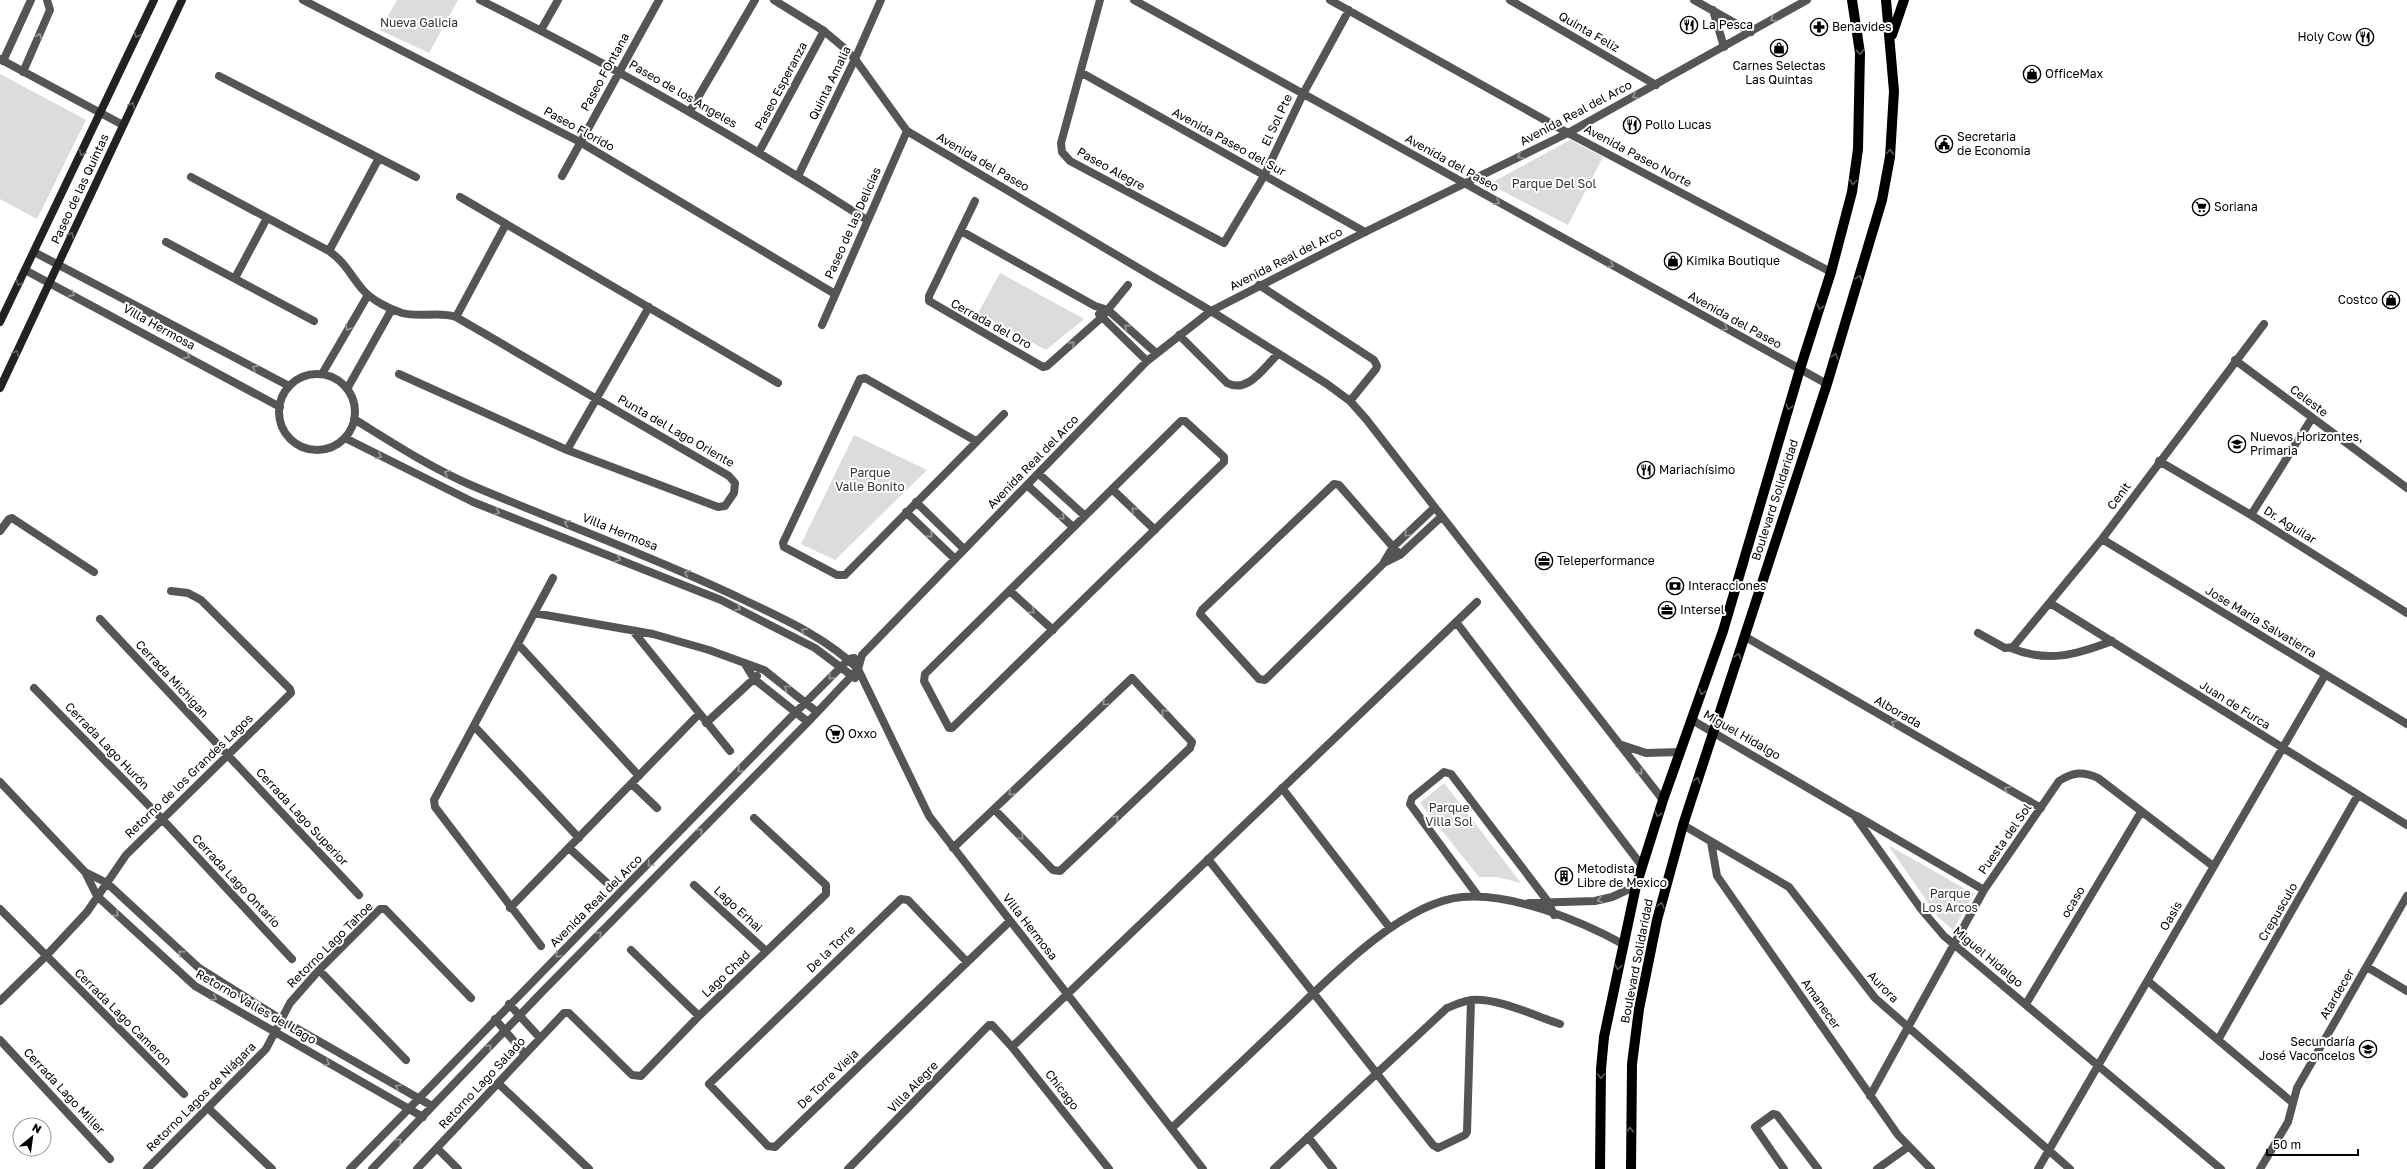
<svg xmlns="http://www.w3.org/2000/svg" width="2407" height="1169" viewBox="0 0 2407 1169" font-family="'Golos Text',sans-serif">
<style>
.green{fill:#dcdcdc}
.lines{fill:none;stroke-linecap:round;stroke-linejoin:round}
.minor{stroke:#555;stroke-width:8}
.tertiary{stroke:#555;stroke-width:8}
.secondary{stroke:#222;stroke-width:8}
.primary{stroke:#000;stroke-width:10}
.oneway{stroke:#999}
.oneway2{stroke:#646464}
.oneway3{stroke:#595959}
.labels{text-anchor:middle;stroke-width:4;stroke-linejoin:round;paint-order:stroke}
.park-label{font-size:12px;fill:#333;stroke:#fff}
.poi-label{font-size:12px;fill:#000;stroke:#fff;text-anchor:start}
.street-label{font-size:12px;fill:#000;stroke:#fff}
</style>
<rect width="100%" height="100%" fill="#fff"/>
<!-- green -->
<path class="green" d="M397,0H458L429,53L380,30Z
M0,74L86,120L37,219L0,199Z
M1570,140L1603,157L1568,225L1489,184Z
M1000,273L1084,319L1046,350L978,313Z
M854,435L927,470L835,560L801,544Z
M1444,783L1521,883L1497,877H1479L1420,803Z
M1890,846L1974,894L1953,930L1938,917L1890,848Z"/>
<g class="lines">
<!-- minor -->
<path class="minor" d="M303,0L580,142L835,294
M480,0C614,66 742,140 867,220
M1100,0L1061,143L1062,152L1070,161L1224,243L1264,176L1303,94L1349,10
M1134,0L1827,384
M1330,0L1568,133L1831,272
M1510,0L1656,85
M1694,0L1751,32
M1713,10L1724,47
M541,30L558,0
M0,59L123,125
M3,61L31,0
M23,72L50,10L47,0
M1082,73L1365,232
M219,76L416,177
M690,111L755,0
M759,152L824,31
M562,176L659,0
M798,176L855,59L881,0
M191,177L329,251C346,263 350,275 363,290C372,300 389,309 402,313C420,318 439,311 456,317L729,476L735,483L734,493L725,506L718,507L567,450L399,374
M460,197L778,383
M975,201L929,296V301L1043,367L1047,366L1101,318L1128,285
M961,231L1095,306L1108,310L1156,353
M166,242L314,321
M329,251L379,158
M34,252L289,386
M25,270L280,407
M235,278L267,218
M1259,285L1374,360L1377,366L1376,369L1350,401
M1099,314L1147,361
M456,317L506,224
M822,325L907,131
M1179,335L1227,383C1248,394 1264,367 1278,354
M2235,360L2407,488
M322,374L368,295
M279 412a38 38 0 1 1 76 0a38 38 0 1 1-76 0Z
M347,389L392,309
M354,419C393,443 431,468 473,486C563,524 654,557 742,599C782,618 827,638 858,669L929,816L1203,1169
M1181,421H1185L1224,457V462L952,728H949L924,681L925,674Z
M345,438L473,502L721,600L815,648L855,678
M976,441L865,378L860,379L783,543L784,547L837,575H845L1004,414
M567,450L649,307
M2159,461L2251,515L2407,613
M1039,474L1085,516
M1027,485L1073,527
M1112,489L1155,530
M916,502L964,549
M906,512L955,559
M2251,515L2312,418
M0,531L9,519L12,518L94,572
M2102,539L2407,724
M1400,555L1339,485L1334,484L1202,610L1200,614L1259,679L1265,680L1384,563L1400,555L1441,517
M1384,562L1393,547L1434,508
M1010,591L1053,630
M2050,603L2407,825
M534,613L653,634L709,650L764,670L817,712
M100,619L359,895
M1456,622L1642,866
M633,631L730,751
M1978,633L2005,648L2013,647L2102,539L2264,324
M1744,636L2041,808
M518,644L639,776
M2011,648C2047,663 2076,655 2112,641
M745,664L754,679L808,722
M34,688L163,820L292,959
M1692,720L1854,815L1921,909L1944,936L2221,1169
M706,723L757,676
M475,727L579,838
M1619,744L1646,753L1680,752
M0,782L85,872L107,883L199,968L282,1020L432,1106
M632,784L657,808
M1282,788L1390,928
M1857,816L1984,890
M1683,825L1789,887L1875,998L2070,1169
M1711,842L1717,876L1898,1135L1931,1169
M569,848L606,882
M953,848L1132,678L1192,742L1190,748L1060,871L1053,870L994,809
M1208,859L1433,1145L1438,1148L1465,1135L1467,1132L1471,1000
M85,872L97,896L195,986L423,1117
M694,885L766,951
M1478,896L1410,804L1412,798L1444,772L1451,774L1549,903L1554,915
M1529,903L1595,901L1612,897L1636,886
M510,908L699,714
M0,909L184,1094
M541,946L435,807L434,800L553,578
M631,950L699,1016
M967,962L908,900L901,899L709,1084L768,1146L775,1147L1010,921
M2367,967L2407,991
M319,970L406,1060
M2148,981L2293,1103
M0,1001L45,957L87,912L126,855L291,693L290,689L201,600L188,593L171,591
M509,1004L540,1038
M2026,1004L2141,812
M495,1019L525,1054
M0,1040L110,1159
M2218,1040L2358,795
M1012,1047L1477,602
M499,1084L589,1169
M1870,1096L1984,890L2059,781C2073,772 2083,771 2098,778L2213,866
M209,1109L272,1169
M1172,1128C1206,1095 1241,1063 1275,1030C1321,987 1398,903 1462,897C1511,892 1581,921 1623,944
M1308,1137L1333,1169
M437,1148L458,1169
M147,1169L266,1049L290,1003L319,970L380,909H385L471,998
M350,1169L796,712L849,659L854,658
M372,1169L543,991L808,722L858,669L862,655L1147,361L1211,311L1327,384L1350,401L1366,419L1663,800
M417,1169L564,1013H569L632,1075L641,1076L699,1016L826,894V885L754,818
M848,1169L989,1025H992L1012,1047L1109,1169
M1274,1169L1447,1008C1455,1005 1463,1001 1471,1000C1497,997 1535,1016 1560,1024
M1784,1169L1755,1127L1773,1114L1777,1115L1818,1169
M1877,1169L1908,1147
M2038,1169L2325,675
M2260,1169L2288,1122L2297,1088L2407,896"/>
<!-- tertiary -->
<path class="tertiary" d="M774,0L824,31L843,47L855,59L907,131L1211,311L1365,232L1568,133L1807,0"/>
<!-- secondary -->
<path class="secondary" d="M0,322L154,0
M0,388L182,0"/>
<!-- primary -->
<path class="primary" d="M1892,35L1904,0
M1600,1169L1601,1069L1604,1037L1636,886L1663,800L1723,631L1800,369L1831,272L1852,192L1858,149L1860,53L1852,0
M1631,1169L1632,1064L1639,1009L1657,920L1683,825L1827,384L1882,200L1890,157L1894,91L1886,0"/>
</g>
<!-- one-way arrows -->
<defs><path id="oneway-chevron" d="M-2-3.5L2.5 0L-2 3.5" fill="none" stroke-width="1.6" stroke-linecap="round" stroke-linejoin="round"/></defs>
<g class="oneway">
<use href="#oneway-chevron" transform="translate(1773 19) rotate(150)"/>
<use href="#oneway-chevron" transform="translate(39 36) rotate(-67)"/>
<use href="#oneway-chevron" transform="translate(1635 96) rotate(151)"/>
<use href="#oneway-chevron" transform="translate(1520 156) rotate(154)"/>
<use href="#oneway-chevron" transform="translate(1497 202) rotate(29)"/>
<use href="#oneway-chevron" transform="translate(1611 265) rotate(29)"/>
<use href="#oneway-chevron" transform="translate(72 294) rotate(29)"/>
<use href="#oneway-chevron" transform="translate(1127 327) rotate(-138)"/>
<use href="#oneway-chevron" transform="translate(348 328) rotate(120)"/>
<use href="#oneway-chevron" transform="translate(1725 328) rotate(29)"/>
<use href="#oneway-chevron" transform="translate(1072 344) rotate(-42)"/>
<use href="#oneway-chevron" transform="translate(187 356) rotate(29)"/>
<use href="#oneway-chevron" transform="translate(255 368) rotate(-152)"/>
<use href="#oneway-chevron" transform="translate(379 456) rotate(27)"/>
<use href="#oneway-chevron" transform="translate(447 473) rotate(-153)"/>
<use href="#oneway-chevron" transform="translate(1134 510) rotate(-136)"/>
<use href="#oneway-chevron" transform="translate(497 512) rotate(22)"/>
<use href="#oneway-chevron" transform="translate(1062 517) rotate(43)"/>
<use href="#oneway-chevron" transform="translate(567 523) rotate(-158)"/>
<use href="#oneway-chevron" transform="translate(1407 534) rotate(137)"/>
<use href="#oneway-chevron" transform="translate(930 535) rotate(44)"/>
<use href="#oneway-chevron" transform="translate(618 559) rotate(21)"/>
<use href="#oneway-chevron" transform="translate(687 573) rotate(-156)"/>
<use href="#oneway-chevron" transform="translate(738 608) rotate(26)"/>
<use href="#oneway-chevron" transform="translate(1032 611) rotate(42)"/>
<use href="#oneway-chevron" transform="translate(804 631) rotate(-150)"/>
<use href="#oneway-chevron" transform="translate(831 677) rotate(135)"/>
<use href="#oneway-chevron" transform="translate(787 688) rotate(-142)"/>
<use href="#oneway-chevron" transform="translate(1105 703) rotate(136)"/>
<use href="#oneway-chevron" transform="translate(1164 712) rotate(-133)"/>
<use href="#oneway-chevron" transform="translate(1894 723) rotate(-150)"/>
<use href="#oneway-chevron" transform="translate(740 770) rotate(134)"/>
<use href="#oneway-chevron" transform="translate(1640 772) rotate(51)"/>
<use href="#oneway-chevron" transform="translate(2007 789) rotate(-150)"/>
<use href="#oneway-chevron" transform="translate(1011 793) rotate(136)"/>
<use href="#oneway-chevron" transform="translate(1116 818) rotate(-43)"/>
<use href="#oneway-chevron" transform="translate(700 831) rotate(-46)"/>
<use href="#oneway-chevron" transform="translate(1021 837) rotate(46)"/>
<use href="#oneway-chevron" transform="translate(650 864) rotate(135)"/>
<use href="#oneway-chevron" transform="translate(1600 900) rotate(166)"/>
<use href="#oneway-chevron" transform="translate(116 914) rotate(43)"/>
<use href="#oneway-chevron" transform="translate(599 934) rotate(-45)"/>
<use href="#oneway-chevron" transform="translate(181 953) rotate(-138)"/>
<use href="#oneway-chevron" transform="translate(558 955) rotate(135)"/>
<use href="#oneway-chevron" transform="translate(214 998) rotate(30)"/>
<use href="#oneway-chevron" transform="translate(489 1047) rotate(-46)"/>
<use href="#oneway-chevron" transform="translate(327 1063) rotate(30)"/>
<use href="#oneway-chevron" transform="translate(398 1087) rotate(-150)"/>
<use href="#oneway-chevron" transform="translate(399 1141) rotate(-46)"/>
</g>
<g class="oneway2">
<use href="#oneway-chevron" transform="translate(137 35) rotate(115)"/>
<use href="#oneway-chevron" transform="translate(132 105) rotate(-65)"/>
<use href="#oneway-chevron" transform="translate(82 153) rotate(116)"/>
<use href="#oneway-chevron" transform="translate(71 235) rotate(-65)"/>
<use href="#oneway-chevron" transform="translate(19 283) rotate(116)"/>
<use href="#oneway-chevron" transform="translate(16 353) rotate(-65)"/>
</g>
<g class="oneway3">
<use href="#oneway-chevron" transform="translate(1860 52) rotate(86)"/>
<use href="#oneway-chevron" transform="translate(1890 152) rotate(-86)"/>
<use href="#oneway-chevron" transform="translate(1853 182) rotate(97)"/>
<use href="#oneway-chevron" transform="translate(1859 278) rotate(-73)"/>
<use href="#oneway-chevron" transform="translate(1820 307) rotate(108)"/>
<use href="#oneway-chevron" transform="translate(1835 356) rotate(-73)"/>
<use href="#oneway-chevron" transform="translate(1789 407) rotate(106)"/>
<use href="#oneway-chevron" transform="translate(1738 656) rotate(-72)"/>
<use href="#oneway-chevron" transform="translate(1702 692) rotate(109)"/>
<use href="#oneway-chevron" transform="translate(1697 780) rotate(-72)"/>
<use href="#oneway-chevron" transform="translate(1658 814) rotate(107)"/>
<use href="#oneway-chevron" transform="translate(1661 905) rotate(-75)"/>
<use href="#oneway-chevron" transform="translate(1618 967) rotate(102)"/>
<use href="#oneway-chevron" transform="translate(1601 1076) rotate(90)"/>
<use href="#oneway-chevron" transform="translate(1630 1130) rotate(-91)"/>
</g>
<!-- icons -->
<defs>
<symbol id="restaurant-ring" viewBox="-11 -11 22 22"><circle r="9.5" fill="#fff" stroke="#000" stroke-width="1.5"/><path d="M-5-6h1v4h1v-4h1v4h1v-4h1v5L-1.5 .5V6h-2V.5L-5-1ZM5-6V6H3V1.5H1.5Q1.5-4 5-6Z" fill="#000"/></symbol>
<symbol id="pharmacy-ring" viewBox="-11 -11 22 22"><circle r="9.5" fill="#fff" stroke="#000" stroke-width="1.5"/><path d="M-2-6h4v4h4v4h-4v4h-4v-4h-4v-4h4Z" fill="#000"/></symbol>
<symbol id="shop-ring" viewBox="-11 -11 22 22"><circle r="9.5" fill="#fff" stroke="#000" stroke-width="1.5"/><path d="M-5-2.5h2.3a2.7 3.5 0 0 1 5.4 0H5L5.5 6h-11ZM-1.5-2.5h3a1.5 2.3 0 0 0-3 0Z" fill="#000"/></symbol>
<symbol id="civic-ring" viewBox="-11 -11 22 22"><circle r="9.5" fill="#fff" stroke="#000" stroke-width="1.5"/><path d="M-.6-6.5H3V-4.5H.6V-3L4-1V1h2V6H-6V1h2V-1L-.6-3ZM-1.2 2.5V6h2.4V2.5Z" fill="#000"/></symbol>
<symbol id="supermarket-ring" viewBox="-11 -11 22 22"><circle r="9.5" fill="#fff" stroke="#000" stroke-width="1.5"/><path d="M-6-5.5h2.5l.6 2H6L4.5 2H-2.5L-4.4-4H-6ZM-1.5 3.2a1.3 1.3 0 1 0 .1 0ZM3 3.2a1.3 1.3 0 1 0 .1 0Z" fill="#000"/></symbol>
<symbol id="school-ring" viewBox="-11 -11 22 22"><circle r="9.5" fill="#fff" stroke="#000" stroke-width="1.5"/><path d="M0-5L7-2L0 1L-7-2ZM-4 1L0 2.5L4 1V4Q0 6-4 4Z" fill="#000"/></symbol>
<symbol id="office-ring" viewBox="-11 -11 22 22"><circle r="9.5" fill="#fff" stroke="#000" stroke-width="1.5"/><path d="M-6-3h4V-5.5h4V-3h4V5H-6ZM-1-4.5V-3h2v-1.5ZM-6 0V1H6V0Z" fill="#000"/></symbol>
<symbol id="bank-ring" viewBox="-11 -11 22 22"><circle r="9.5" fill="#fff" stroke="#000" stroke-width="1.5"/><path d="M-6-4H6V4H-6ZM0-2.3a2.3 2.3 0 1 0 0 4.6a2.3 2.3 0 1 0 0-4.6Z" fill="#000"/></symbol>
<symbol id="building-ring" viewBox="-11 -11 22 22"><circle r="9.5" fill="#fff" stroke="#000" stroke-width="1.5"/><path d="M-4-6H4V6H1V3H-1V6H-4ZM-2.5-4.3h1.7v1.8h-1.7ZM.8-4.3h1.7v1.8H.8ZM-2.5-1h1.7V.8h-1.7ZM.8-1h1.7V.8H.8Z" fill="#000"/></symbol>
</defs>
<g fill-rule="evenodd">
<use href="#restaurant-ring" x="1679" y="15" width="20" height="20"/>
<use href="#pharmacy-ring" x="1809" y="17" width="20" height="20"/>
<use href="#restaurant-ring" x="2355" y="27" width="20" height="20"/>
<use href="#shop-ring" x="1769" y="38" width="20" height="20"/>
<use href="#shop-ring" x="2022" y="64" width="20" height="20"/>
<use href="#restaurant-ring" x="1622" y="115" width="20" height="20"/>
<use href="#civic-ring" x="1934" y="134" width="20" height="20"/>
<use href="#supermarket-ring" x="2191" y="197" width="20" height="20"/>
<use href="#shop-ring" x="1663" y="251" width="20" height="20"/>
<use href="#shop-ring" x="2381" y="290" width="20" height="20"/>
<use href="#school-ring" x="2227" y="434" width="20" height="20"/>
<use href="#restaurant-ring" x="1636" y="460" width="20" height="20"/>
<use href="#office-ring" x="1534" y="551" width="20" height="20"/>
<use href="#bank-ring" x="1665" y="576" width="20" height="20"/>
<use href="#office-ring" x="1657" y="600" width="20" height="20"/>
<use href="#supermarket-ring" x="825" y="724" width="20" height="20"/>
<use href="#building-ring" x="1554" y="866" width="20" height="20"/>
<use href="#school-ring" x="2358" y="1039" width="20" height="20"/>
</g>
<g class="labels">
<!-- park labels -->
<g class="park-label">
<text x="419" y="27">Nueva Galicia</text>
<text x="1554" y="188">Parque Del Sol</text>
<text x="870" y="477">Parque<tspan x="870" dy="14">Valle Bonito</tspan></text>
<text x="1449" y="812">Parque<tspan x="1449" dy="14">Villa Sol</tspan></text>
<text x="1950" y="898">Parque<tspan x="1950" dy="14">Los Arcos</tspan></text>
</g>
<!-- poi labels -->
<g class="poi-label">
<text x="1702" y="29">La Pesca</text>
<text x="1832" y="31">Benavides</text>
<text x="2352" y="41" text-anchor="end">Holy Cow</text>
<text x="1779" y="70" text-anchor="middle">Carnes Selectas<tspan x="1779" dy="14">Las Quintas</tspan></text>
<text x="2045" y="78">OfficeMax</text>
<text x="1645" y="129">Pollo Lucas</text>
<text x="1957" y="141">Secretaria<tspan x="1957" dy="14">de Economia</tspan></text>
<text x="2214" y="211">Soriana</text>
<text x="1686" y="265">Kimika Boutique</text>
<text x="2378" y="304" text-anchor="end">Costco</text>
<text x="2250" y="441">Nuevos Horizontes,<tspan x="2250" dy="14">Primaria</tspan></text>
<text x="1659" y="474">Mariachísimo</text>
<text x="1557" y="565">Teleperformance</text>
<text x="1688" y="590">Interacciones</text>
<text x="1680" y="614">Intersel</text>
<text x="848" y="738">Oxxo</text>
<text x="1577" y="873">Metodista<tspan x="1577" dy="14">Libre de Mexico</tspan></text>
<text x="2355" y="1046" text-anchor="end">Secundaría<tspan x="2355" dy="14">José Vaconcelos</tspan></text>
</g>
<!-- street labels -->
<g class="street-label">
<text transform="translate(1589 32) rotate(30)" y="4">Quinta Feliz</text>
<text transform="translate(605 72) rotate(-61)" y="4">Paseo FOntana</text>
<text transform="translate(830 83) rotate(-64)" y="4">Quinta Amalia</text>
<text transform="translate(781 86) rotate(-62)" y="4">Paseo Esperanza</text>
<text transform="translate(683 94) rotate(30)" y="4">Paseo de los Angeles</text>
<text transform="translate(1576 113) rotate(-28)" y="4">Avenida Real del Arco</text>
<text transform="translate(1277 120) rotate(-65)" y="4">El Sol Pte</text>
<text transform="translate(579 129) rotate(29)" y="4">Paseo Florido</text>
<text transform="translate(1229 142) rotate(29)" y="4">Avenida Paseo del Sur</text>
<text transform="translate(1638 156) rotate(28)" y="4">Avenida Paseo Norte</text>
<text transform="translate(983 162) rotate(30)" y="4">Avenida del Paseo</text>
<text transform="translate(1452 163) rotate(29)" y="4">Avenida del Paseo</text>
<text transform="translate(1111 169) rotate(29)" y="4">Paseo Alegre</text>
<text transform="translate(80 189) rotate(-65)" y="4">Paseo de las Quintas</text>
<text transform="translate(853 223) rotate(-66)" y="4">Paseo de las Delicias</text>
<text transform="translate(1286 259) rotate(-27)" y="4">Avenida Real del Arco</text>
<text transform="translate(1735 320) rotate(29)" y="4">Avenida del Paseo</text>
<text transform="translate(991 324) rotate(29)" y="4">Cerrada del Oro</text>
<text transform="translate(159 327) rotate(29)" y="4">Villa Hermosa</text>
<text transform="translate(2309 401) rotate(37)" y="4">Celeste</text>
<text transform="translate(676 431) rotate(30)" y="4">Punta del Lago Oriente</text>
<text transform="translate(1033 462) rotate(-46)" y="4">Avenida Real del Arco</text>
<text transform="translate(2119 496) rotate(-54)" y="4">Cenit</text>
<text transform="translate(1775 500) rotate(-72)" y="4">Boulevard Solidaridad</text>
<text transform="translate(2290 525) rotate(32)" y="4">Dr. Aguilar</text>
<text transform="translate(620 532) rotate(22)" y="4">Villa Hermosa</text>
<text transform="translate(2261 622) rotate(31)" y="4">Jose Maria Salvatierra</text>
<text transform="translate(172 679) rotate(47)" y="4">Cerrada Michigan</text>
<text transform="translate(2235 705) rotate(32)" y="4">Juan de Furca</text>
<text transform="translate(1898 712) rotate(30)" y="4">Alborada</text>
<text transform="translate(1742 735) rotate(30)" y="4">Miguel Hidalgo</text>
<text transform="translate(107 746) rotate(46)" y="4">Cerrada Lago Hurón</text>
<text transform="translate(189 776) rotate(-44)" y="4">Retorno de los Grandes Lagos</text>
<text transform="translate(302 817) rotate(47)" y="4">Cerrada Lago Superior</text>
<text transform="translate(2005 839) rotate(-55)" y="4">Puesta del Sol</text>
<text transform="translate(236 881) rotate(47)" y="4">Cerrada Lago Ontario</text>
<text transform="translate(596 901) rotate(-45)" y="4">Avenida Real del Arco</text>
<text transform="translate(2073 902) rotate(-59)" y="4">ocaso</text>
<text transform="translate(738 909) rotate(43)" y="4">Lago Erhai</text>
<text transform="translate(2278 912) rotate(-60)" y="4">Crepusculo</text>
<text transform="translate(2171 916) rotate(-60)" y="4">Oasis</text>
<text transform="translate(1030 927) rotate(52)" y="4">Villa Hermosa</text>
<text transform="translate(330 945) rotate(-45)" y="4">Retorno Lago Tahoe</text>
<text transform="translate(831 949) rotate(-44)" y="4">De la Torre</text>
<text transform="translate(1988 957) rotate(40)" y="4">Miguel Hidalgo</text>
<text transform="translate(1637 961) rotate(-79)" y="4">Boulevard Solidaridad</text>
<text transform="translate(726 974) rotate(-44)" y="4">Lago Chad</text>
<text transform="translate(1883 987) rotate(46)" y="4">Aurora</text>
<text transform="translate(2337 994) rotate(-60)" y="4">Atardecer</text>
<text transform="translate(1821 1004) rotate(55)" y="4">Amanecer</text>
<text transform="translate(256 1007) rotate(30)" y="4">Retorno Valles del Lago</text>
<text transform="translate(123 1017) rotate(45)" y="4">Cerrada Lago Cameron</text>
<text transform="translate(828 1079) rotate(-44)" y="4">De Torre Vieja</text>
<text transform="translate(482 1083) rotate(-47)" y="4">Retorno Lago Salado</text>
<text transform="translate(913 1087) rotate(-46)" y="4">Villa Alegre</text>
<text transform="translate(1062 1090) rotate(52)" y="4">Chicago</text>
<text transform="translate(64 1091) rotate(47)" y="4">Cerrada Lago Miller</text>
<text transform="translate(201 1097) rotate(-45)" y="4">Retorno Lagos de Niágara</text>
</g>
</g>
<!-- north arrow -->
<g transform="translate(32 1137) rotate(29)"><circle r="19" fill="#ffffff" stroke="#999999"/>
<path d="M0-3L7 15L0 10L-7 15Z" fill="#000000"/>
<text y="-6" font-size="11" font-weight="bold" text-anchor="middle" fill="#000000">N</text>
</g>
<!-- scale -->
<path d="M2267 1149v6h91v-6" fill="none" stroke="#000000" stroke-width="2"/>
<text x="2273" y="1149" font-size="12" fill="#000000" stroke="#ffffff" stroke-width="3" paint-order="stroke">50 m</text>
</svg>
